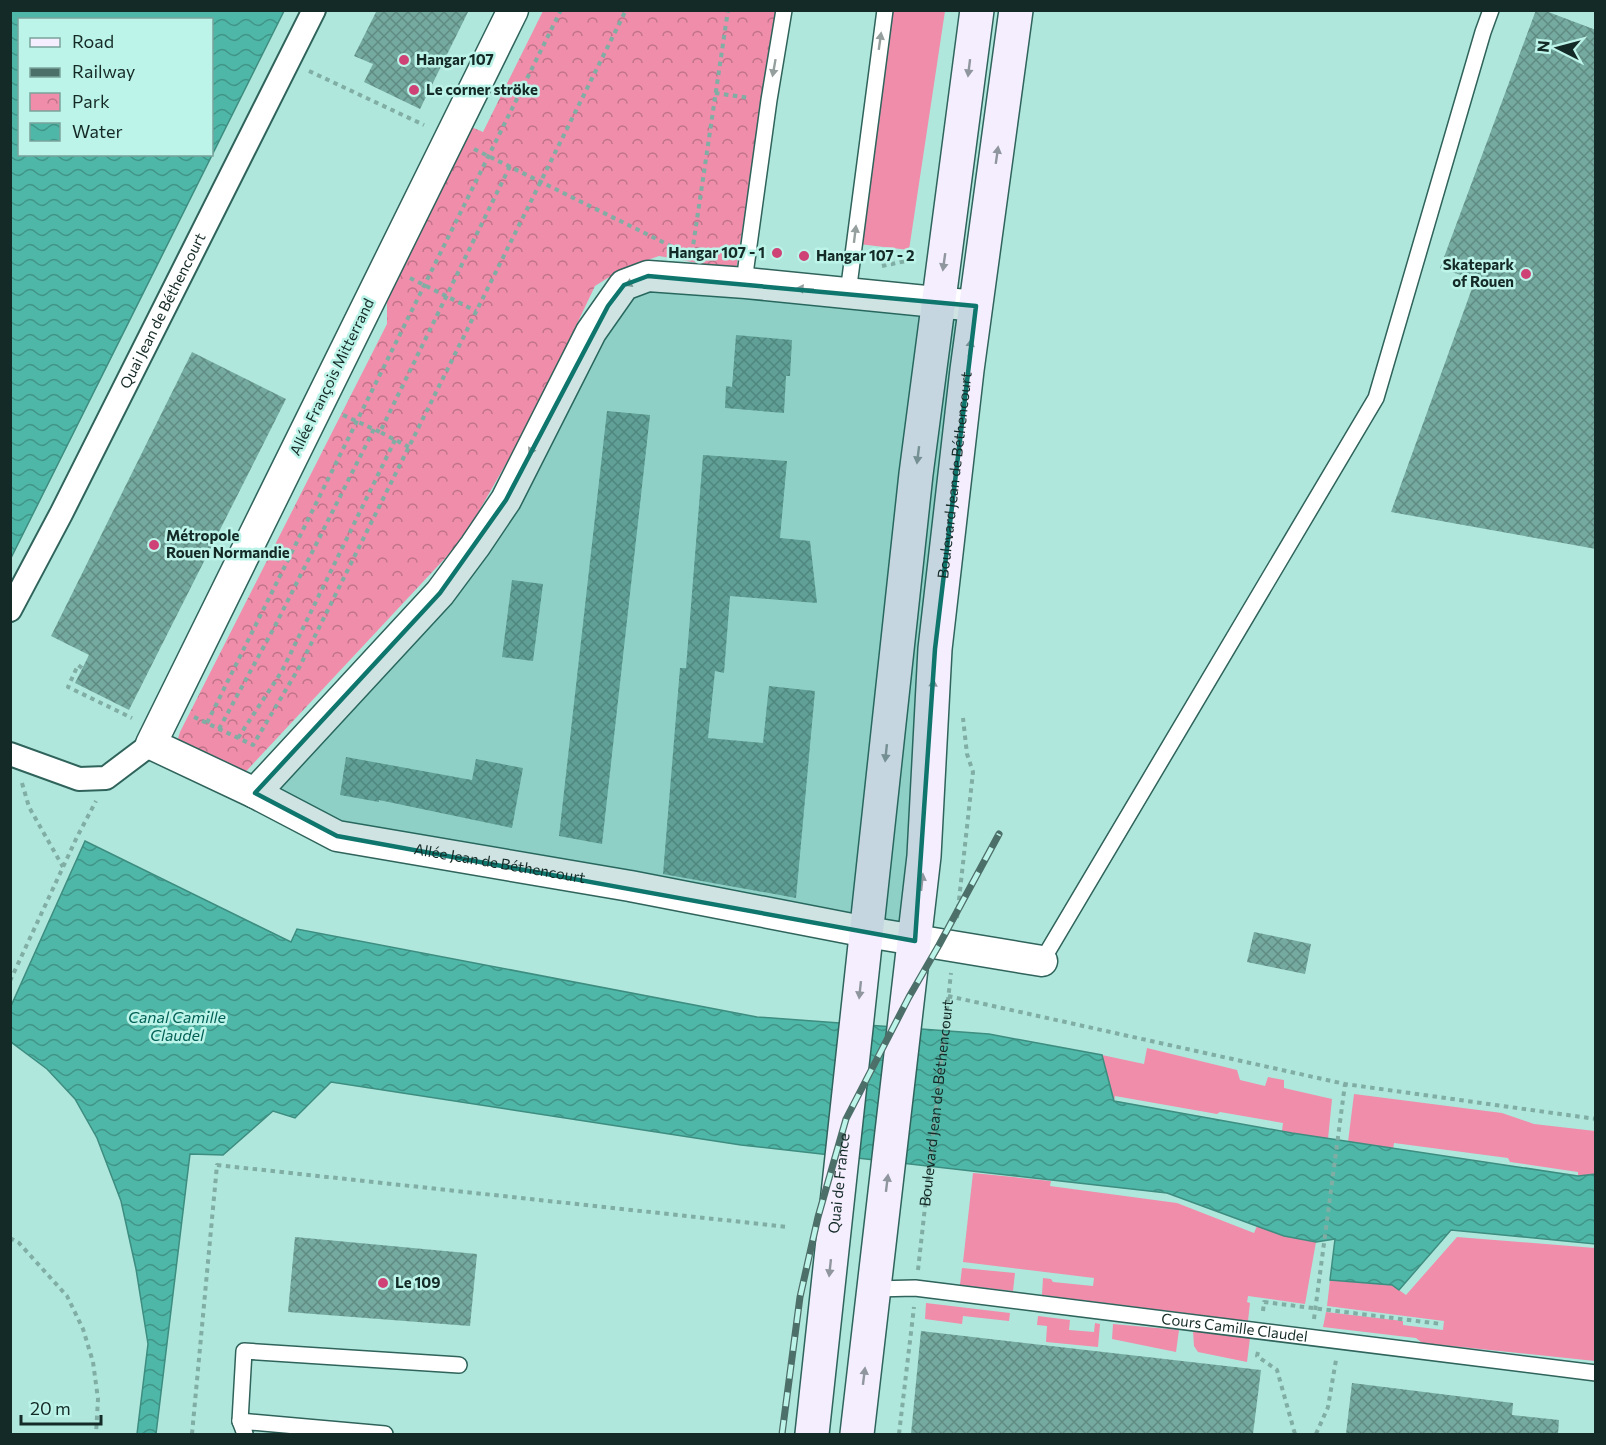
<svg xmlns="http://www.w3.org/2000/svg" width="1606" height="1445" viewBox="0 0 1606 1445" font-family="Commissioner,sans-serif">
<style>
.green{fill:#ef8daa}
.park{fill:url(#park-crowns)}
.water{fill:url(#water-waves);stroke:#3d8d80;stroke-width:1.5;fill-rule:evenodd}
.building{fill:url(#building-cross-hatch)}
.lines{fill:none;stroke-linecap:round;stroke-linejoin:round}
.service-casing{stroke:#2f635b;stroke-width:18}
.pedestrian-casing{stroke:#2f635b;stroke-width:26}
.minor-casing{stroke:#2f635b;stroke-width:33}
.secondary-casing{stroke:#2f635b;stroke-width:36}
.path{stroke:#80ada4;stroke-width:4;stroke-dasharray:4.5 4.5;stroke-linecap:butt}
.service{stroke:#fff;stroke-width:15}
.pedestrian{stroke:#fff;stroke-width:22}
.minor{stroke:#fff;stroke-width:30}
.secondary{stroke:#f4eefe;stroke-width:33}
.rail-casing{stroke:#4d6f69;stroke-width:7}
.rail{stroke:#bdf4e9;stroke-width:4.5;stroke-dasharray:14;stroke-linecap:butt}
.oneway{fill:#959f9d}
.oneway2{fill:#8f969d}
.marked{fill:#0f766e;fill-opacity:0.2;stroke:#0f766e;stroke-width:4.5;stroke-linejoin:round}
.poi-dot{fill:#ce4276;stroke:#bdf4e9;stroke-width:2}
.labels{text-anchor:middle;stroke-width:5;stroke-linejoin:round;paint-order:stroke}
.poi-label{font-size:15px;font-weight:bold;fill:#142a26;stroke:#bdf4e9;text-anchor:start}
.street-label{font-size:15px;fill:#142a26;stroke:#bdf4e9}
.water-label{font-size:16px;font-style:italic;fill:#015f55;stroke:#bdf4e9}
</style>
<defs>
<pattern id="park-crowns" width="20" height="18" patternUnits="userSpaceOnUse" patternTransform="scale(1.5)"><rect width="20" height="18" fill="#ef8daa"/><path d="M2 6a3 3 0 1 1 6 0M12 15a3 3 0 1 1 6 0" fill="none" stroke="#c0738a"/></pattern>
<pattern id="water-waves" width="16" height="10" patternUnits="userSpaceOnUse" patternTransform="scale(1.5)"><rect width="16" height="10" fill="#4fb7a7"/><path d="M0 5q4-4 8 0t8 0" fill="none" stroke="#409588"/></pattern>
<pattern id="building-cross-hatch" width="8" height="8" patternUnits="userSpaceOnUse" patternTransform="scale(1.5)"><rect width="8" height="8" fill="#75aaa0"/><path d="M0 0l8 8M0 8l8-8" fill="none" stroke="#5f8b82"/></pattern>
</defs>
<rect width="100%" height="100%" fill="#b0e7dc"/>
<!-- green -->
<path class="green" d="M891,11H945L909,250L859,244Z
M1147,1048L1237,1070L1240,1080L1265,1086L1268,1077L1284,1080V1088L1332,1099L1328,1139L1282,1131L1283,1123L1220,1112L1217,1114L1115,1096L1114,1101L1102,1055L1144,1064Z
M1354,1094L1502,1113L1534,1124L1595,1131V1174L1578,1176V1172L1510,1162L1508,1158L1394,1143L1393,1149L1348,1142Z
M973,1173L1051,1181L1050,1186L1177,1203L1254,1233L1257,1226L1284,1236L1316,1242L1305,1304L1248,1296L1247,1302L1250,1303L1248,1321L1042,1295L1043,1278L1051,1279L1053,1282L1093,1286L1094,1278L963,1262Z
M1457,1237L1595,1248V1361L1422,1343L1416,1338L1323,1327L1326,1312L1403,1321V1325L1443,1330L1444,1321L1327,1306L1330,1280L1392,1285L1406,1295Z
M962,1268L1015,1273L1013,1291L960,1285Z
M926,1303L1010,1313L1009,1321L963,1316L962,1324L925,1319Z
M1038,1316L1070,1320L1069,1330L1094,1332L1095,1323L1100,1324L1098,1347L1046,1342L1047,1326L1037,1325Z
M1113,1324L1179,1330L1176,1352L1112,1339Z
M1193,1331L1250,1338L1247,1362L1198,1352L1194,1346Z"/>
<!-- park -->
<path class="park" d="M543,11H777L736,270L659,256L622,269L595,286L531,420L463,539L237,781L175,749L180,732L387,324V297L469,126L483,132Z"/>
<!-- water -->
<path class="water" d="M11,10L284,11L11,558L10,11ZM20,20H212V154H20Z
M85,841L291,942L297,929L757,1017L989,1034L1102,1055L1114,1101L1292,1133L1578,1176L1595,1174V1244L1451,1230L1399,1290L1392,1285L1330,1280L1335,1239L1316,1242L1284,1236L1167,1193L741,1145L331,1082L295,1118L273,1111L223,1155L190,1154L156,1434H137L148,1344L136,1269L121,1201L97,1138L75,1099L47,1069L11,1042V1006Z"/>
<!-- building -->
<path class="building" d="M377,10H469L420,109L364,82L373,64L354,56Z
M1536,10H1543L1596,30V549L1391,512L1475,280L1440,268Z
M736,335L792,340L790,376H786L784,413L725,408L726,386L732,387Z
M192,352L286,399L129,710L75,683L89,655L51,636Z
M607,411L650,415L602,844L559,836Z
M703,455L787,461L780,538L810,541L817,603L730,596L724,673L715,671L708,738L763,743L769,686L815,691L796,898L663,874L680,668H686Z
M512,580L543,584L533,661L502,657Z
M346,757L472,780L476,759L523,768L512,828L379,800V802L340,795Z
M1254,932L1311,944L1305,974L1247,962Z
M295,1237L477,1254L470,1326L288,1312Z
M921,1331L1261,1370L1253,1434H911Z
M1352,1383L1513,1403L1512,1415L1559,1420L1558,1434H1346Z"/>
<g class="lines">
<defs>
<g id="service">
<path d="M746,283V267L769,100L784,10"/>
<path d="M848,293L885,10"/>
<path d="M1042,961L1376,398L1483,32L1491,10"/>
<path id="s2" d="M874,1289L915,1288L1596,1373"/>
<path d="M240,1421L244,1351L459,1365"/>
<path d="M245,1434L240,1421L385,1434"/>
</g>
<g id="pedestrian">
<path id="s3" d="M10,610L61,514L314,10"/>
<path d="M10,754L79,779L106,778L151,744"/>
</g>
<g id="minor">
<path id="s4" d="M513,10L151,744L255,793L337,836L630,886L867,932L1042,961"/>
<path d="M255,793L440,593L475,546L506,500L591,332L624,285L648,276L746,283L976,306"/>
</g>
<g id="secondary">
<path id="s5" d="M812,1434L916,474L977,10"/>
<path id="s6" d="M857,1434L924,856L935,649L967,370L1016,10"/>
</g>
</defs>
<!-- service casing -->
<use href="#service" class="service-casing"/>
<!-- pedestrian casing -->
<use href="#pedestrian" class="pedestrian-casing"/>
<!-- minor casing -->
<use href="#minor" class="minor-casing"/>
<!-- secondary casing -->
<use href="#secondary" class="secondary-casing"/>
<!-- path -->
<g class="path">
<path d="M309,71L424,125"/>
<path d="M715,93L750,98"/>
<path d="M474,149L675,248"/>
<path d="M692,253L728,10"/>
<path d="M882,266L911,260L913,256"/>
<path d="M410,278L476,311"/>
<path d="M343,415L380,432"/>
<path d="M409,447L380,432L510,166"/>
<path d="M82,668L78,665L68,687L132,718"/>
<path d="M194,717L253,745L300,666L626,10"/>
<path d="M207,723L561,10"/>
<path d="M219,729L275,626L374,429"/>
<path d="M238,738L282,671L395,440"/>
<path d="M22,783L29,807L63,867"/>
<path d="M957,918L973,772L967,754L963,718"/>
<path d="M10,981L77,837L96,801"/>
<path d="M948,996L1345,1084L1596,1119"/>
<path d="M10,1238L19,1243L67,1296L83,1329L93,1362L98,1399L96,1434"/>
<path id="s1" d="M918,1270L951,973"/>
<path d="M1263,1311L1264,1302L1441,1324"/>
<path d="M1314,1319L1345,1084"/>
<path d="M1258,1352L1257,1356L1277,1370L1295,1434"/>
<path d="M192,1434L217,1165L788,1227"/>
<path d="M899,1434L914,1307"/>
<path d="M1316,1434L1328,1407L1336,1360"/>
</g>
<!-- service -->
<use href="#service" class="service"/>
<!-- pedestrian -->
<use href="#pedestrian" class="pedestrian"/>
<!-- minor -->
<use href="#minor" class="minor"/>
<!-- secondary -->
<use href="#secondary" class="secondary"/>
<defs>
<path id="rail" d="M782,1434L800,1297L818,1217L846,1119L909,997L939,945L999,834"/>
</defs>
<!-- rail casing -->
<use href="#rail" class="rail-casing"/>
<!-- rail -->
<use href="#rail" class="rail"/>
</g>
<!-- one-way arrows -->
<defs><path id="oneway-solid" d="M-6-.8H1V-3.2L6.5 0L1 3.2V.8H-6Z" transform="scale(1.5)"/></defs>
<g class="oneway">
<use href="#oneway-solid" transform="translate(880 41) rotate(-82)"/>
<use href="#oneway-solid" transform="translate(774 68) rotate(100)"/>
<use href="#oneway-solid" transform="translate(855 234) rotate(-83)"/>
<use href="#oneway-solid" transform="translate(633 282) rotate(158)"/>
<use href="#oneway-solid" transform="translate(805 289) rotate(-175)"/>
<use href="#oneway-solid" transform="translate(533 447) rotate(117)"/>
</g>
<g class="oneway2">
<use href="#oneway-solid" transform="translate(969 68) rotate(97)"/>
<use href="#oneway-solid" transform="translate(997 155) rotate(-82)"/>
<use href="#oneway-solid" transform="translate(944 262) rotate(98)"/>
<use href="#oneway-solid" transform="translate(970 348) rotate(-82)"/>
<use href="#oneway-solid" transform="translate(918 455) rotate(97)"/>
<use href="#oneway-solid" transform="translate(933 688) rotate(-87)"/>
<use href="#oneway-solid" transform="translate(886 753) rotate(96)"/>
<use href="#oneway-solid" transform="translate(922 882) rotate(-84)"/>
<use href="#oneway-solid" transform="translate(860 990) rotate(96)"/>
<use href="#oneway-solid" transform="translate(887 1183) rotate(-83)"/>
<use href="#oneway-solid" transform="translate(830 1268) rotate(96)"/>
<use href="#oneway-solid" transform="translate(864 1376) rotate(-83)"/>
</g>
<!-- marked area -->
<path class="marked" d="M648,276L976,306L935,649L915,941L337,836L255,793L440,593L506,500L608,306L624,285Z"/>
<!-- markers -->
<g class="poi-dot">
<circle cx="404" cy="60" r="6"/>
<circle cx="414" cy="90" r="6"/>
<circle cx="777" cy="253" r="6"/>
<circle cx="804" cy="256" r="6"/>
<circle cx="1526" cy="274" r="6"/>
<circle cx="154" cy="545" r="6"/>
<circle cx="383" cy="1283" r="6"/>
</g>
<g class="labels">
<!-- poi labels -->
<g class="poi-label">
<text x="416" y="65">Hangar 107</text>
<text x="426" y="95">Le corner ströke</text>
<text x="765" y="258" text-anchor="end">Hangar 107 - 1</text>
<text x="816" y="261">Hangar 107 - 2</text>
<text x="1514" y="270" text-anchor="end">Skatepark<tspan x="1514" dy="17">of Rouen</tspan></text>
<text x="166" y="541">Métropole<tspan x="166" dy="17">Rouen Normandie</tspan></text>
<text x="395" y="1288">Le 109</text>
</g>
<!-- street labels -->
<g class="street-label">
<text dy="5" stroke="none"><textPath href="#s3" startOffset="336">Quai Jean de Béthencourt</textPath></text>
<text transform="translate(332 377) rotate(-64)" y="5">Allée François Mitterrand</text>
<text dy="5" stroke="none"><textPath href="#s6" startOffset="964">Boulevard Jean de Béthencourt</textPath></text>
<text dy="5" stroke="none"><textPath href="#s4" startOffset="1191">Allée Jean de Béthencourt</textPath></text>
<text dy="5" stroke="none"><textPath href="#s1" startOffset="168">Boulevard Jean de Béthencourt</textPath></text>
<text dy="5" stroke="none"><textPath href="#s5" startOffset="252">Quai de France</textPath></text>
<text dy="5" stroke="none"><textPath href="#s2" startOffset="363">Cours Camille Claudel</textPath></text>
</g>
<!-- water labels -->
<g class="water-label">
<text x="177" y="1023">Canal Camille<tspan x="177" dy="18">Claudel</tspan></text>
</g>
</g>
<!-- border -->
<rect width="1606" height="1445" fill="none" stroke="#142a26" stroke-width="24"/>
<!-- legend -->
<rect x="18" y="18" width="195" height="138" fill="#bdf4e9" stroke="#79a39b" stroke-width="1.5"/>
<rect x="30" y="38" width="30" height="9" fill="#f4eefe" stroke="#79a39b" stroke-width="1.5"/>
<text x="72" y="48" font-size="18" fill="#142a26">Road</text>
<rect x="30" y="68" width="30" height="9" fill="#4d6f69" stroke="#79a39b" stroke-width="1.5"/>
<text x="72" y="78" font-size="18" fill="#142a26">Railway</text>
<rect x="30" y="93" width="30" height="18" fill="url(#park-crowns)" stroke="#79a39b" stroke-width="1.5"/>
<text x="72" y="108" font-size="18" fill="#142a26">Park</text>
<rect x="30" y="123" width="30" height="18" fill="url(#water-waves)" stroke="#79a39b" stroke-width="1.5"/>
<text x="72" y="138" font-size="18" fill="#142a26">Water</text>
<!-- north arrow -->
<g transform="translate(1558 48) rotate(276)" stroke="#bdf4e9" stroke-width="4.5" paint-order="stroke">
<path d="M0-4.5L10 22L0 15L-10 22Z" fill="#142a26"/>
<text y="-9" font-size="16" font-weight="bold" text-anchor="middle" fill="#142a26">N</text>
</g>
<!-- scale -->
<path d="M21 1415v9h80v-9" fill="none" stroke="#142a26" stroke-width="3"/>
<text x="30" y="1415" font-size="18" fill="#142a26" stroke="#bdf4e9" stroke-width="4.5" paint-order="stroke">20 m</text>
</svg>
